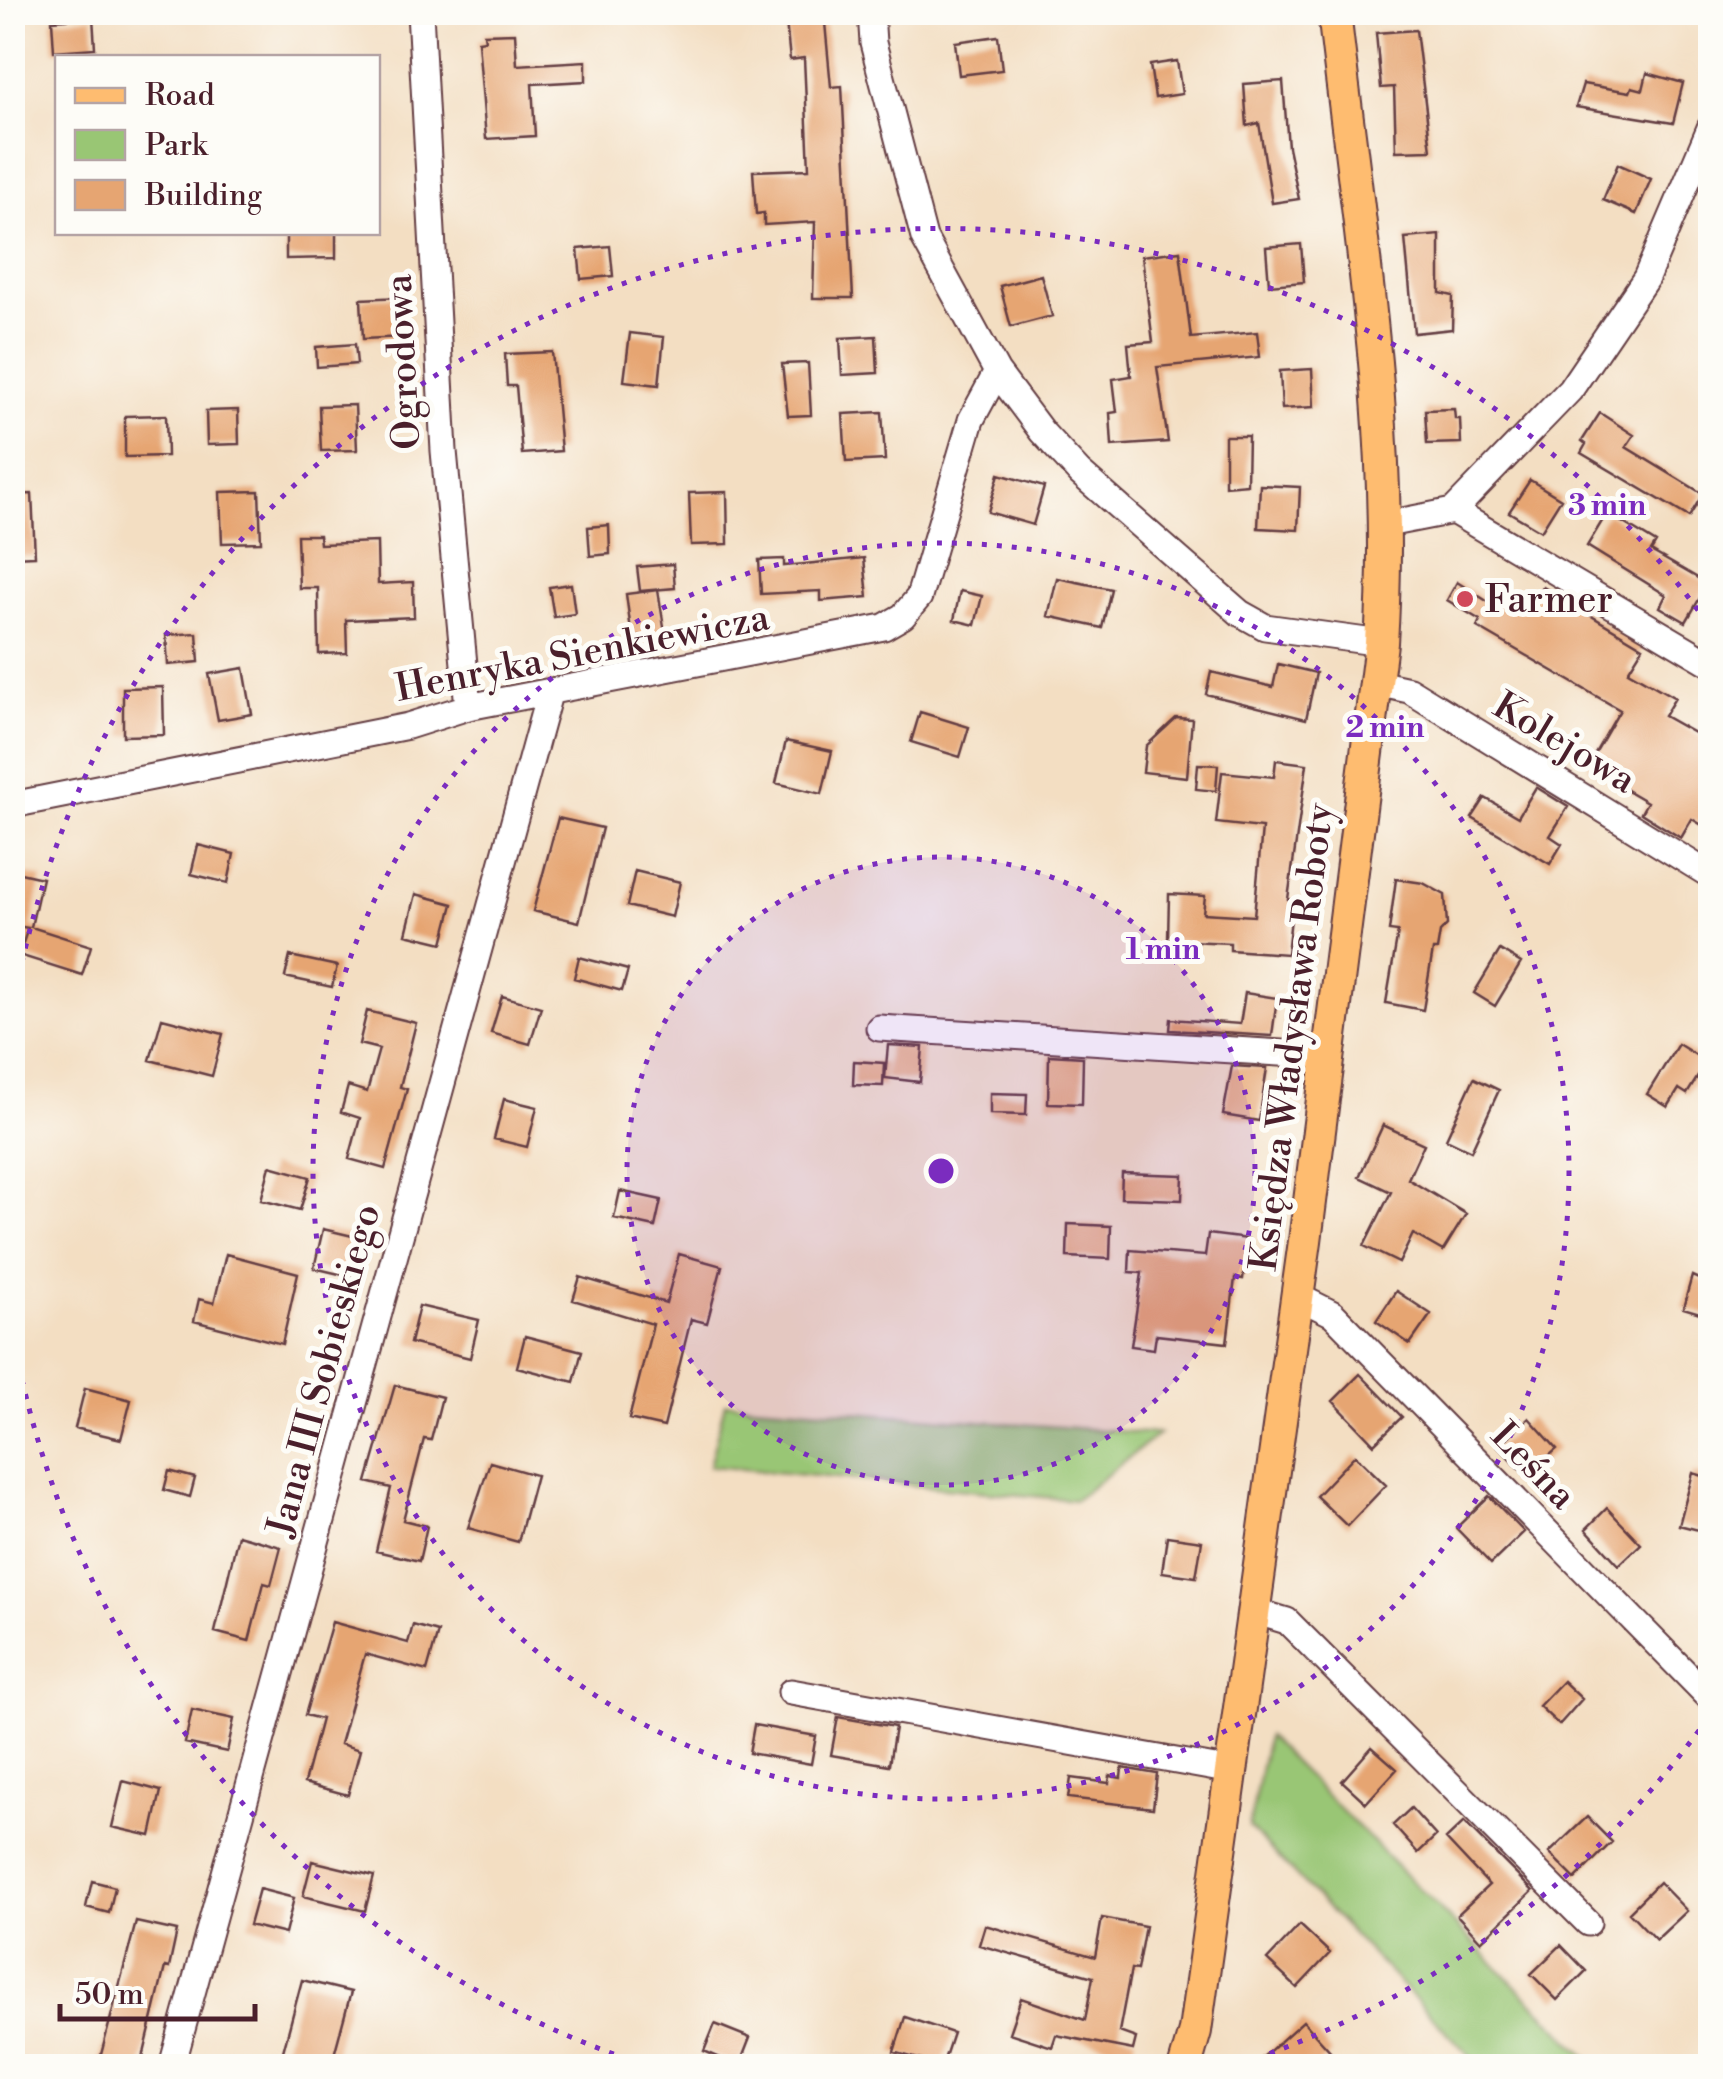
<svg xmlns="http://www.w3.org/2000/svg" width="1723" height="2079" viewBox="0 0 1723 2079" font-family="'Libre Bodoni',serif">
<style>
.green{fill:#99c674;stroke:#727250;stroke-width:2.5}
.building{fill:#e6a572}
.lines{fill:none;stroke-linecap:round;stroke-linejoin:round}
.minor-casing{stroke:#633c42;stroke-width:29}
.major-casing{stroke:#633c42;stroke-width:36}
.minor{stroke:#fff;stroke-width:25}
.major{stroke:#febc70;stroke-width:32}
.ring{fill:none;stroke:#7b2cbf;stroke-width:5;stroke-dasharray:5 10}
.poi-dot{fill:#d1495b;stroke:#fdfcf7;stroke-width:4}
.labels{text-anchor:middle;stroke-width:10;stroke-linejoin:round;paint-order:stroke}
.street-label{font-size:38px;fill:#4a1f2b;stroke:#fdfcf7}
.poi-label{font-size:38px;fill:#4a1f2b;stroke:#fdfcf7;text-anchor:start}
.centre{fill:#7b2cbf;stroke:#fdfcf7;stroke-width:5}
.ring-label{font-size:30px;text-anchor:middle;font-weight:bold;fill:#7b2cbf;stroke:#fdfcf7;stroke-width:10;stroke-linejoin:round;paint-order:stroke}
</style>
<rect width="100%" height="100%" fill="#fdfcf7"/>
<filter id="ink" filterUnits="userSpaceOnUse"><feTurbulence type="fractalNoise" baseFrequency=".01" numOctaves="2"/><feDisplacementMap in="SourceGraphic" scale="20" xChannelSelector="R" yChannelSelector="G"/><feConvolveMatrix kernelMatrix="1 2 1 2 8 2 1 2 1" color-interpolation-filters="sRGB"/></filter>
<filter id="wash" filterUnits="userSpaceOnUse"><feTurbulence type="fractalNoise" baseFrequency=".0048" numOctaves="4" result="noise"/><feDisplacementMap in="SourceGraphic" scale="40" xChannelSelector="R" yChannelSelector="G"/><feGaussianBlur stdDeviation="2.25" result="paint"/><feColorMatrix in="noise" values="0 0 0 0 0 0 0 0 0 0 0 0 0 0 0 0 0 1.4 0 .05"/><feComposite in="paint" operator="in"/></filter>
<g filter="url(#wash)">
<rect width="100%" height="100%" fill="#f3dec2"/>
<!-- green -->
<path class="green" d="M725,1403L1159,1434L1075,1500L709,1466Z
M1267,1736L1596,2066H1480L1249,1827Z"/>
<g id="blocks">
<!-- building -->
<path class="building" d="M785,12H824L831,87L842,86L853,298H813L815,222L764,225V213L756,214L753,171L809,169L804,58L790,60Z
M93,17L95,48L54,51L52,20Z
M1416,30L1431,150L1396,151L1394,87L1381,88L1376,33Z
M515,33L517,65L586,61V81L532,84L535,136L486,139L478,41L485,40L484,34Z
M998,36L1002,70L959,75L955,42Z
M1177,61L1182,94L1155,98L1150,65Z
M1647,73L1683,83L1673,123L1576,107L1583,84L1630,92L1632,87L1643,90Z
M1283,81L1288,147L1299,199L1272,203L1259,123L1247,126L1244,84Z
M1618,164L1651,179L1636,214L1603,200Z
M286,232H336V258L286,259Z
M1440,235V293L1453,296L1452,329L1414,333L1405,238Z
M1301,244L1304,282L1269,285L1266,247Z
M610,246L613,276L581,279L578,249Z
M1180,251L1191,338L1257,332L1260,357L1157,367L1168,442L1112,446L1110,413L1117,412L1113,379L1131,376L1128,344L1153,342L1142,256Z
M1041,275L1052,316L1011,327L1000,286Z
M401,297L403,337L363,339L361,299Z
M630,333L664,337L659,385L624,381Z
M876,336L878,373L842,375L840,338Z
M355,344L357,364L317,367L316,347Z
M552,352L561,451L522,454L516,386H507L505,354Z
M808,363L811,415L788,416L782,364Z
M1312,369L1314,407L1282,409L1280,371Z
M355,405L357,450L321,451L319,406Z
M1454,409L1455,419H1460L1461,443L1427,444L1425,410Z
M238,410L239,444L207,445L206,411Z
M882,412L885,460L846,462L843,414Z
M1600,413L1634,435L1626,447L1703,494L1689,517L1581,453L1586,444L1582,441Z
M166,415L167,456L125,457V416Z
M1225,436H1248L1247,484L1225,486Z
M999,474L1044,487L1033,525L988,512Z
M1530,480L1561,499L1541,531L1509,512Z
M1260,485L1300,487L1298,530L1258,528Z
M259,491L261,542L222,543L220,492Z
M727,492L728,544L691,545L689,493Z
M32,494L35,556L12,557V495Z
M1607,513L1656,543L1651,551L1708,584L1686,622L1660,607L1666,595L1587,546Z
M609,525L610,554L590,556L588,527Z
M297,535H319L320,544L377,542L378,584L413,582L414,617L346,620L347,653L319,654L318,588H299Z
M864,558L868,597L821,601V591L761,594L759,560L784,559V566Z
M673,564L675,588L640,591L637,567Z
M1057,578L1111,589L1102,628L1048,616Z
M1457,582L1490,603L1500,587L1532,605L1543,587L1643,647L1628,671L1675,698L1664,716L1710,742V830L1692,819L1681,838L1641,813L1647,802L1587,767L1620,710L1477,627L1480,620L1447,600Z
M571,584L575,614L554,617L549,587Z
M658,590L665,633L632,638L626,594Z
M960,591L982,596L975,625L954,620Z
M197,633L199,662L168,665L166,635Z
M1278,664L1316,673L1306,719L1206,694L1211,672L1273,687Z
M244,668L252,714L218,720L209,674Z
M163,687L164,735L123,736V688Z
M920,712L969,727L960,757L911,742Z
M1176,718L1192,719L1187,777L1143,772L1146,746Z
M786,741L832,751L822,794L776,783Z
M1276,760L1307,764L1288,899L1293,900L1287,954L1230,950V943L1168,940L1169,894L1205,896L1203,913L1254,916L1262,828L1216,823L1222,772L1274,777Z
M1198,764L1218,765L1216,791L1196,789Z
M1536,787L1568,807L1550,836L1562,844L1550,864L1472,818L1485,798L1518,817Z
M558,818L602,828L579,922L533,911Z
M198,845L234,854L228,883L191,874Z
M635,871L680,882L672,917L627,906Z
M16,872L42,878L31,927L91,946L82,975L19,955L28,928L12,925Z
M1396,879L1423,883L1445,895L1447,925L1440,932L1437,950H1433L1423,1010L1386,1003L1398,932L1389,931Z
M416,894L453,904L443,943L406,934Z
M1500,950L1521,963L1495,1006L1474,993Z
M290,956L337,966L332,987L285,977Z
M579,957L628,970L622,991L574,978Z
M1245,993L1277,998L1272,1036L1170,1030L1171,1019L1240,1024Z
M502,996L541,1007L530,1044L491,1033Z
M367,1011L416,1023L400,1087L407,1089L385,1169L349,1159L360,1118L341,1112L348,1086L367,1092L379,1049L359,1044Z
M162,1018L223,1034L212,1076L150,1060Z
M1678,1044L1707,1062L1687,1094L1679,1089L1668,1107L1647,1094Z
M888,1045L923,1047L920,1082L885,1078Z
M1049,1055L1083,1057L1082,1104L1048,1103Z
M854,1061L884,1063L883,1086L853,1085Z
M1232,1066L1267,1068L1259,1121L1223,1115Z
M1474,1078L1499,1090L1471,1151L1446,1139Z
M990,1093L1027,1094L1026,1115L990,1114Z
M504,1099L537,1107L527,1147L494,1139Z
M1383,1125L1424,1144L1408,1179L1466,1214L1443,1251L1413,1234L1399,1263L1364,1246L1391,1192L1359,1177Z
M270,1166L310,1177L300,1210L261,1200Z
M1122,1173L1183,1175L1182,1200L1121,1198Z
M620,1191L661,1200L655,1227L614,1218Z
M1068,1224L1111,1226L1110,1259L1067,1257Z
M323,1229L365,1239L356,1278L314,1268Z
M1208,1234L1248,1239L1243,1279L1235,1278L1227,1343L1156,1335L1154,1349L1131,1346L1142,1273L1129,1272L1130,1250L1205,1256Z
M226,1254L298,1273L282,1344L194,1321L199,1299L214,1303Z
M679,1254L722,1266L707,1323L691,1319L664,1427L629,1419L653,1324L573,1300L580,1277L666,1303Z
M1692,1276L1710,1284V1316L1683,1308Z
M1396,1291L1431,1314L1410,1344L1376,1321Z
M419,1306L479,1320L470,1358L410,1343Z
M525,1336L582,1351L574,1382L517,1367Z
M1360,1374L1402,1417L1374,1444L1333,1401Z
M395,1385L442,1397L431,1440L424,1439L403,1520L427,1526L419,1561L376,1551L391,1488L367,1482Z
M85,1388L131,1400L121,1439L75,1428Z
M1529,1418L1557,1449L1526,1476L1498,1446Z
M1355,1455L1386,1485L1347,1526L1316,1496Z
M490,1462L536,1475L518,1542L468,1528Z
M169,1471L195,1478L190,1497L164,1490Z
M1693,1473L1710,1478V1533L1679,1525Z
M1489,1496L1524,1532L1491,1564L1456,1528Z
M1607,1508L1641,1544L1619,1565L1586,1529Z
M238,1535L281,1547L271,1585L264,1583L249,1641L215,1632Z
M1167,1536L1202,1541L1196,1577L1162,1572Z
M332,1622L408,1643L413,1625L438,1632L427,1671L365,1654L340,1744L360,1750L348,1795L304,1783L321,1719L305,1715Z
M1563,1681L1582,1699L1559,1725L1539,1706Z
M192,1710L234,1719L227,1752L185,1743Z
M838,1717L895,1727L889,1765L831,1755Z
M754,1725L816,1736L811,1764L749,1753Z
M1372,1747L1397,1769L1366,1803L1342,1781Z
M1122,1768L1157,1774L1153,1808L1068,1798L1071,1778L1109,1783L1110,1776L1121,1778Z
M123,1781L161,1791L151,1836L112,1827Z
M1411,1808L1436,1836L1418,1853L1393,1825Z
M1587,1817L1612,1842L1575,1879L1549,1853Z
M1464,1822L1533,1891L1481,1941L1457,1915L1489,1885L1446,1839Z
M312,1861L374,1876L365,1911L303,1896Z
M92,1881L115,1887L109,1913L86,1907Z
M1659,1882L1687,1911L1656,1940L1629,1912Z
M259,1889L294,1898L285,1934L249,1925Z
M1102,1918L1145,1926L1137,1970L1131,1969L1119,2032L1136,2038L1133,2050L1056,2035L1052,2047L1009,2033L1021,1998L1085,2020L1093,1977L979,1945L985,1925L1095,1957Z
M136,1922L177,1931L169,1968L165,1967L141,2066H98Z
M1300,1925L1330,1953L1297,1988L1267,1960Z
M1561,1945L1586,1971L1557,2000L1531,1974Z
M302,1980L351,1992L331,2066L281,2059Z
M905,2017L953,2033L942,2066L894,2052Z
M1303,2021L1332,2053L1318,2066H1253Z
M715,2024L750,2038L739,2066L704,2051Z"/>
</g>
</g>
<g filter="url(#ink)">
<use href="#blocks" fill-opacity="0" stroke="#633c42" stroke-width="2.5"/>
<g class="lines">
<defs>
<path id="minor" d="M420,12L444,451L468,707
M871,12L873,43L924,238L997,372L1042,432L1080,473L1240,613L1265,627L1381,643
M1453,511L1710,663
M1387,524L1453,511L1570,390L1646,278L1710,128
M1377,683L1409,690L1710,875
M12,805L408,726L468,707L884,627L903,616L919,597L971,420L997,372
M879,1028L1329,1056
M1297,1296L1333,1314L1710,1698
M1254,1611L1287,1621L1588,1923
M791,1692L1232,1771
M172,2066L549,694"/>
<path id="major" d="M1185,2066L1195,2031L1305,1241L1381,643C1395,433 1358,222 1334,12"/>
</defs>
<!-- minor casing -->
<use href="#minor" class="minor-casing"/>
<!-- major casing -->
<use href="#major" class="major-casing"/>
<!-- minor -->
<use href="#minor" class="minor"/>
<!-- major -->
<use href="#major" class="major"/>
</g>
</g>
<!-- distance rings -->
<circle cx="941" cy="1171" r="314" fill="#7b2cbf" fill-opacity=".12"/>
<g class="ring">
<circle cx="941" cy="1171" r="314"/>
<circle cx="941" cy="1171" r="628"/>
<path d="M1708 1718A942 942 0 0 1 1240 2064M642 2064A942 942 0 0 1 13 1335M13 1007A942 942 0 0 1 1708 624"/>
</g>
<!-- markers -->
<circle class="poi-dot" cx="1465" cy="599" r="10"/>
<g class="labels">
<!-- street labels -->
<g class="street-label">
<text transform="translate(402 362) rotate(-93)" y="13">Ogrodowa</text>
<text transform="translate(582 652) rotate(-11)" y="13">Henryka Sienkiewicza</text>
<text transform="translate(1565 742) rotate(31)" y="13">Kolejowa</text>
<text transform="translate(1291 1037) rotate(-83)" y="13">Księdza Władysława Roboty</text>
<text transform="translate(323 1370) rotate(-75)" y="13">Jana III Sobieskiego</text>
<text transform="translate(1534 1465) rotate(46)" y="13">Leśna</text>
</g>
<!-- poi labels -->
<g class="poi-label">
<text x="1485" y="612">Farmer</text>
</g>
</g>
<circle cx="941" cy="1171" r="15" class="centre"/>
<g class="ring-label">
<text x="1607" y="515">3 min</text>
<text x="1385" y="737">2 min</text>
<text x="1163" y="959">1 min</text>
</g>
<!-- margin -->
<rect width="1723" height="2079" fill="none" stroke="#fdfcf7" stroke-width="50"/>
<!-- legend -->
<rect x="55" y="55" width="325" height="180" fill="#fdfcf7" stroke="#b5a4a5" stroke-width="2.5"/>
<rect x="75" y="88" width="50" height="15" fill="#febc70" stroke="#b5a4a5" stroke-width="2.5"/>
<text x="145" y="105" font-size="30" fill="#4a1f2b">Road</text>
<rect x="75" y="130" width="50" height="30" fill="#99c674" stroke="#b5a4a5" stroke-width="2.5"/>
<text x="145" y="155" font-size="30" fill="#4a1f2b">Park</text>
<rect x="75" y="180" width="50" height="30" fill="#e6a572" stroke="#b5a4a5" stroke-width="2.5"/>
<text x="145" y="205" font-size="30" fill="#4a1f2b">Building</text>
<!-- scale -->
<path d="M60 2004v15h195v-15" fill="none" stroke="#4a1f2b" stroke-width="5"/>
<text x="75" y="2004" font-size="30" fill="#4a1f2b" stroke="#fdfcf7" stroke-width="8" paint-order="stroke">50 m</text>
</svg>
